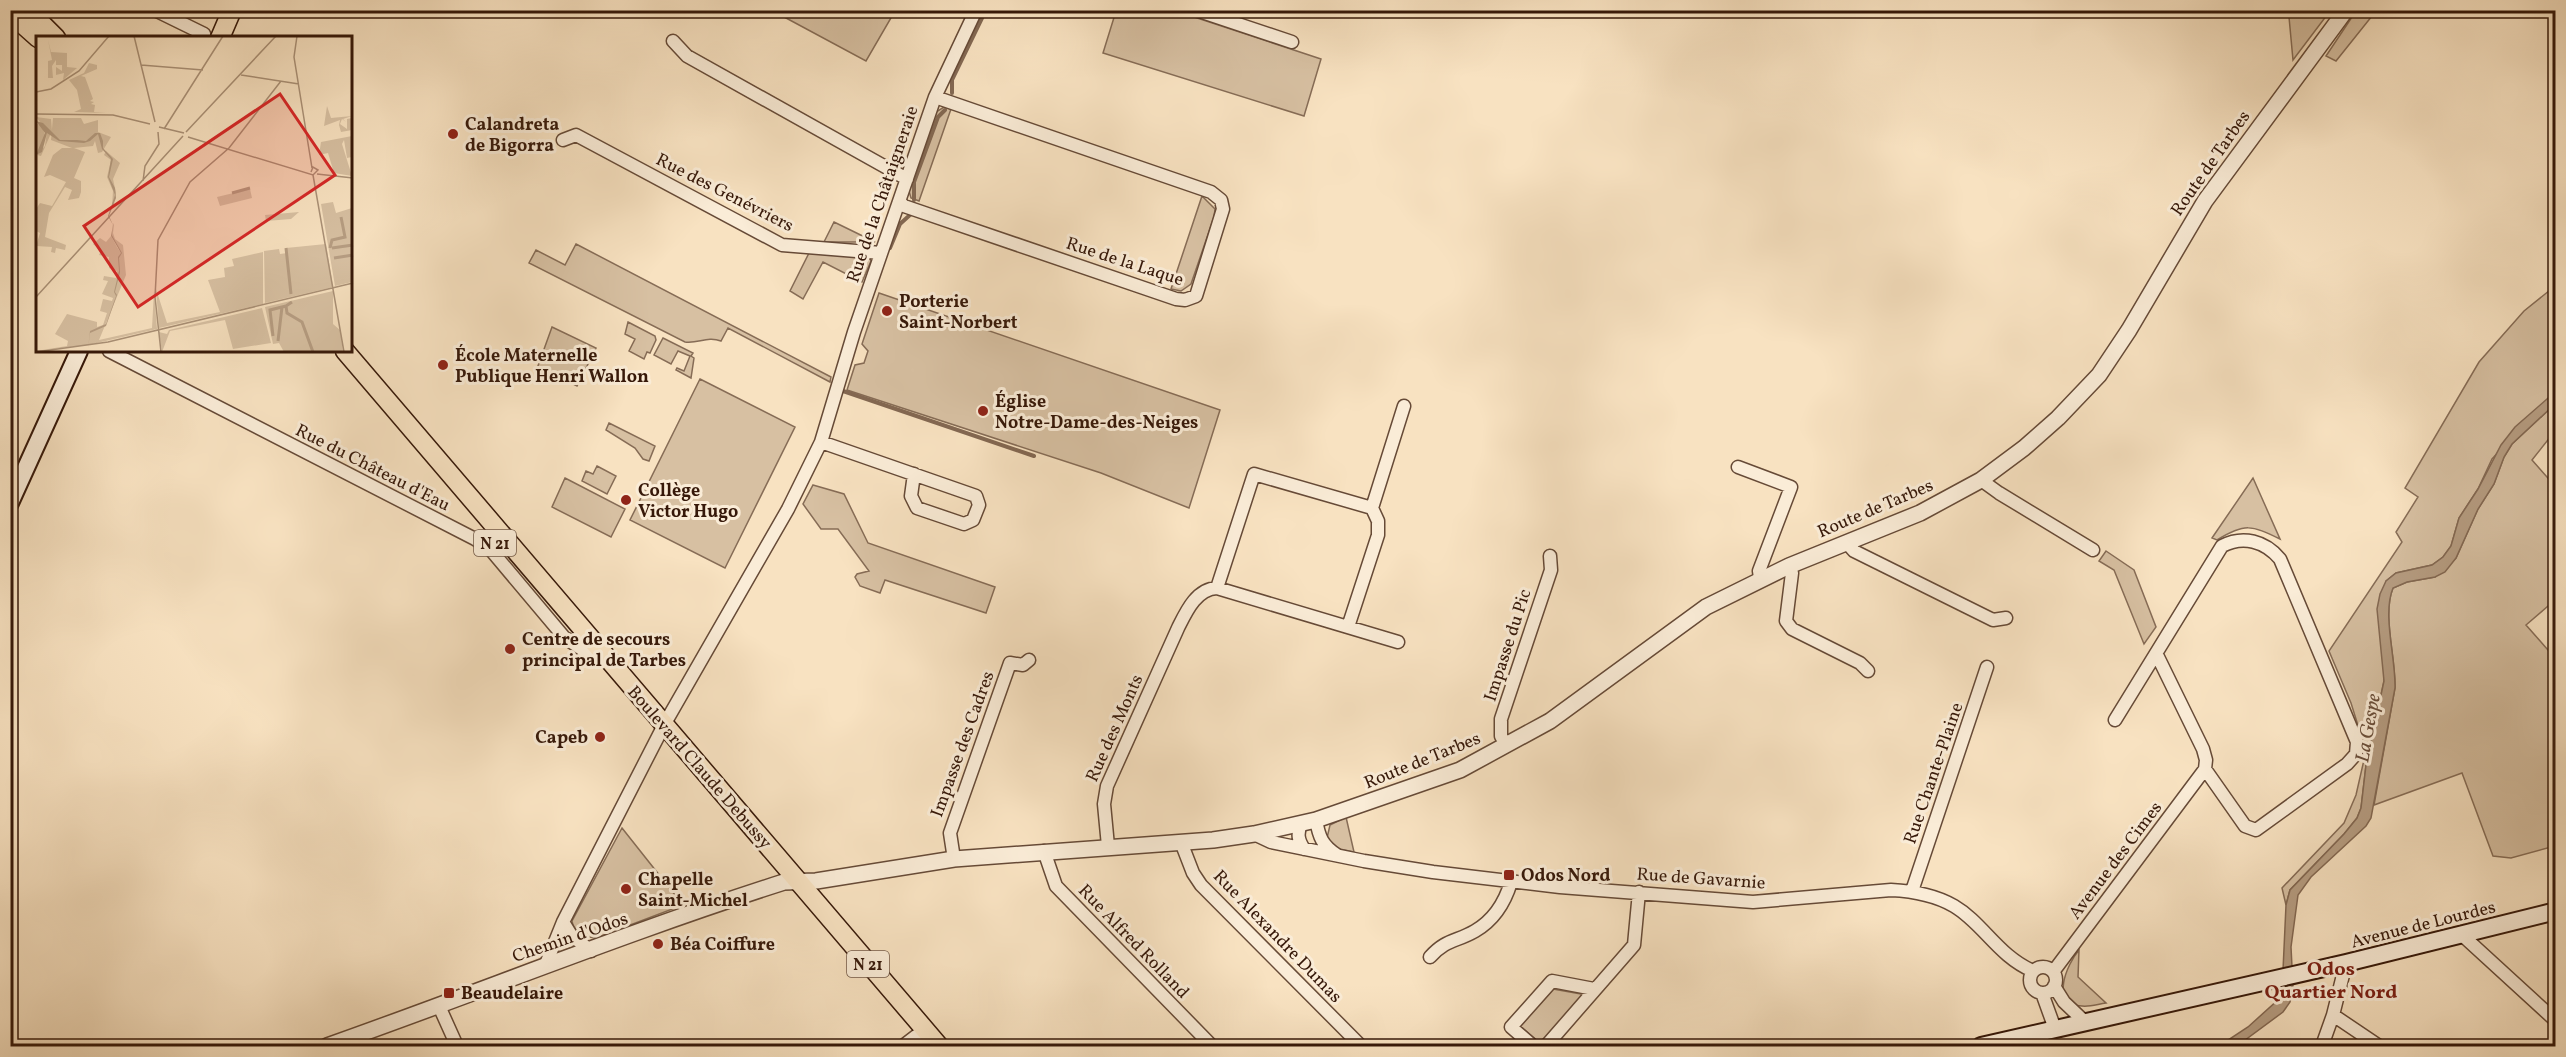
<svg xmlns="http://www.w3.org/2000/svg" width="2566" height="1057" viewBox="0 0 2566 1057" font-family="Vollkorn,serif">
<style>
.green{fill:#d7c0a2;stroke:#866c56;stroke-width:1.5}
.water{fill:#b69d82;stroke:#836852;stroke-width:1.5}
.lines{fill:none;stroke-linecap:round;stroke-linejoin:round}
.stream{stroke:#836852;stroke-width:4}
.minor-casing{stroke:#664a37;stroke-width:15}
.tertiary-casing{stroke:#664a37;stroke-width:18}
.secondary-casing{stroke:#361809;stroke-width:20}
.primary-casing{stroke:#361809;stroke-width:21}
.minor{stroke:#faecd7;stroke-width:12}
.tertiary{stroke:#faecd7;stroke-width:15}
.secondary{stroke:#faecd7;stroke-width:16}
.primary{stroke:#f8e2c1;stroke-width:18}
.poi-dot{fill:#8f2418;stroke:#faecd7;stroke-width:2}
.labels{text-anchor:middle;stroke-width:6;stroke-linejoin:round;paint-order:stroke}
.shield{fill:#faecd7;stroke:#715847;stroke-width:1.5}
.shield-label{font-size:16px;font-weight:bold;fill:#361809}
.poi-label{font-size:18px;font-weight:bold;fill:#361809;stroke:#faecd7;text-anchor:start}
.street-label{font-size:18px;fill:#361809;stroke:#faecd7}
.water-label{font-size:20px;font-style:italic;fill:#694d39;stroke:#faecd7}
.neighbourhood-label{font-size:20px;font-weight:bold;fill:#7a1f14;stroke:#faecd7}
.inset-river{fill:none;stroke:#b69d82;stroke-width:3}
.inset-road{fill:none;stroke:#aa9177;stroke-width:1.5}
.view{fill:#d62828;fill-opacity:0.15;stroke:#d62828;stroke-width:3}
.inset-edge{fill:none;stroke:#361809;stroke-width:3}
</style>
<rect width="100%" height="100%" fill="#f8e2c1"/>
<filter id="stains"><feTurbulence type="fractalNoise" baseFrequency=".00333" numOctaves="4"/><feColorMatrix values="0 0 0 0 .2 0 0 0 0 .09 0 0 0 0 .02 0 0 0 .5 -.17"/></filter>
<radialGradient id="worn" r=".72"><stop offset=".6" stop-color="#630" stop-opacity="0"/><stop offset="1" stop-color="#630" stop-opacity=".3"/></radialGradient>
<!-- green -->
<path class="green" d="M773,11H895L866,61Z
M1176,11L1321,59L1304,116L1103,53L1116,11Z
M2288,11H2330L2293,60L2289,17Z
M2356,11H2376L2336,61L2326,56Z
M944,107L951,109L919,201L911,198L909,191L936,112Z
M1202,196L1215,209L1214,217L1191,284L1181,291L1171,289Z
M834,222L875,242H824Z
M576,244L831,377L830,382L728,328L721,341C707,336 698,344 685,342L529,263L536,250L565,265Z
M809,253L869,256L871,261L862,282L823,262L803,299L790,291Z
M2555,286V392L2492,459L2478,489L2459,518L2451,546L2443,557L2432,565L2396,573L2386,581L2384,681L2366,765L2361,808L2357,818L2344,834L2290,890L2286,905L2282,888L2344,823L2356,795L2366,751L2351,703L2329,651L2402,542L2396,532L2418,497L2405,488L2479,362L2524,311Z
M879,293L1220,410L1189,508L1101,473L847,390L855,365L864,363L868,351L862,344Z
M628,322L655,336L656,340L650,353L647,352L644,359L629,351L635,339L625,334Z
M552,327L596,348L577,386L538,366Z
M663,338L693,353L691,356L694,358L691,378L676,370L677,368L684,371L690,356L678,351L671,364L654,355Z
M700,379L795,427L725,568L630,520Z
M2555,404V431L2532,460L2555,486V600L2526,625L2555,658V846L2511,858L2493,856L2462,773L2374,805L2395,688C2396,658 2382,615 2393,588L2407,582L2435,577L2456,558L2478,509L2494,484L2504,457L2512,444Z
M609,423L655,446L649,461L643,459L635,448L606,430Z
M597,466L616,476L607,494L582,481L586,471L593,474Z
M565,478L625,509L611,537L552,507Z
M2253,478L2280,539C2251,525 2245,523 2217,540L2212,538Z
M813,485L844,494L868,543L995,587L986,613L885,580L880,593L860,586L855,577L857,574L869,571L838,529H821L803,504Z
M2106,551L2134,570L2156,627L2144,644L2114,570L2099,561Z
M1346,817L1354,852L1335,848L1327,838L1330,825Z
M622,828L683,905L596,938C585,937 574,933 572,921Z
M2079,950L2078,977L2106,1003C2098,1004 2090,1007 2082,1006C2049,1005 2067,964 2079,950Z
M1553,989L1581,994L1582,997L1541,1044L1520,1026Z"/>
<!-- water -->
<path class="water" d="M2555,392V404L2512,444L2504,457L2494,484L2478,509L2456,558L2445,572L2435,577L2407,582L2393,588C2382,615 2396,658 2395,688L2371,818L2366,826L2311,877L2298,895L2291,947L2293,987L2290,1002L2283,1012L2237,1046H2219L2248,1027L2280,998L2282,992L2286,905L2290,890L2344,834L2357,818L2361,808L2366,765L2384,681L2377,609L2380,594L2386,581L2396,573L2432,565L2443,557L2451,546L2459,518L2478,489L2501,445L2515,427Z"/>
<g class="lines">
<!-- stream -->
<path class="stream" d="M952,93V80L986,10
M914,200V182L938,117L945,110
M890,248L900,224L911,214
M843,391L1034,456"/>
<defs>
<path id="minor" d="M155,10L204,34
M1196,10L1292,42
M673,41L687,56L907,179
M563,140L576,135L782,245L881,253
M900,202L904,206L1176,299L1185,300L1196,296L1223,209L1221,200L1211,192L935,97
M109,351L475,539L490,549L564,637L589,654
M821,442L976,496L979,505L973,520L964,524L917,508L911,496L914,474
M1738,467L1791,487L1759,571L1760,578
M1981,480L1999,493L2093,550
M1846,542L1854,551L1993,620L2006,618
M1789,566L1792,573L1786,621L1792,629L1860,663L1868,671
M1217,588L1254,474L1372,508
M1348,627L1378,535V521L1372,508L1404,406
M2157,655L2203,749L2206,760L2205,769
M1506,745L1501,736V719L1551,570L1550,556
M1316,820C1319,837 1322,845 1337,855
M1301,824C1297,834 1298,840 1304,849
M1254,834L1271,842L1364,861L1433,872L1560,887L1753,902L1891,890C1912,891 1935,895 1954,906C1983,923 1998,956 2033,971
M1181,842L1193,873L1201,885L1361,1046
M1108,846L1104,804L1107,786L1178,628C1186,612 1196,589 1217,588L1398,642
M1044,851L1056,886L1212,1046
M954,859L950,833L1010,663L1023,665L1029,660
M1912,891L1987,667
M563,922L571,935L591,951
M2461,934L2556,1021
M1430,957C1446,939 1456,942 1475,931C1494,920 1505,902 1511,882
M546,964L563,922L664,725L788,509L821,442L854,332L935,97L976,10
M2030 980a13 13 0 1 1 26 0a13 13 0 1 1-26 0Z
M2053,972L2205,769L2245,826L2256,830L2347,764L2356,754L2357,742L2280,559C2265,541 2243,535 2222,546L2115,720
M2054,986L2064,1002L2084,1021
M2042,993L2055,1029
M439,1006L457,1046
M2333,1015L2379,1046
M903,1046L916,1036
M1533,1046L1511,1027L1552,981L1594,989
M1546,1046L1634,945L1639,892
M2322,1046L2333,1015L2346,963"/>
<path id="tertiary" d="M327,1046C480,992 630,931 784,882L816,881L954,859L1213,840L1254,834L1316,820L1460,770L1550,721L1706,607L1789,566L1920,513L1981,480L2024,448L2058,418L2099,375L2129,330L2205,201L2346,10"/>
<path id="secondary" d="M10,503L79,351
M1981,1046L2346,963L2556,911"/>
<path id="primary" d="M28,10L56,38
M10,13L38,38
M220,38L232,10
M345,351L939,1046"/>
</defs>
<!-- minor casing -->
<use href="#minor" class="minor-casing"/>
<!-- tertiary casing -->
<use href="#tertiary" class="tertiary-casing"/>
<!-- secondary casing -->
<use href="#secondary" class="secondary-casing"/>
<!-- primary casing -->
<use href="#primary" class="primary-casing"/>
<!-- minor -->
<use href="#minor" class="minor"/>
<!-- tertiary -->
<use href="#tertiary" class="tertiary"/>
<!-- secondary -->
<use href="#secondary" class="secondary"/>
<!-- primary -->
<use href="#primary" class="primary"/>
</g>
<!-- markers -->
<g class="poi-dot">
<circle cx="453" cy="134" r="6"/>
<circle cx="887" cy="311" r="6"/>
<circle cx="443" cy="365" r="6"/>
<circle cx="983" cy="411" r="6"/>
<circle cx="626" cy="500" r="6"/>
<circle cx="510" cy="649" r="6"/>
<circle cx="600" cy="737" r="6"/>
<rect x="1503" y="869" width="12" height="12" rx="3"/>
<circle cx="626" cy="889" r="6"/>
<circle cx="658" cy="944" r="6"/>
<rect x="443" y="987" width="12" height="12" rx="3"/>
</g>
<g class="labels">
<!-- shield labels -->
<g class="shield">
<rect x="474" y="530" width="42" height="26" rx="4.5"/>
<rect x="847" y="951" width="42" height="26" rx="4.5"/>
</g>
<g class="shield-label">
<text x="495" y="549">N 21</text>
<text x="868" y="970">N 21</text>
</g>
<!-- poi labels -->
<g class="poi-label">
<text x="465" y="130">Calandreta<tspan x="465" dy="21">de Bigorra</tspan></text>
<text x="899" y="307">Porterie<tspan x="899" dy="21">Saint-Norbert</tspan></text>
<text x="455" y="361">École Maternelle<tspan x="455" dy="21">Publique Henri Wallon</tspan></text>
<text x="995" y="407">Église<tspan x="995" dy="21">Notre-Dame-des-Neiges</tspan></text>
<text x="638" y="496">Collège<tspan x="638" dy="21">Victor Hugo</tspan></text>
<text x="522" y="645">Centre de secours<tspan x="522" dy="21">principal de Tarbes</tspan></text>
<text x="588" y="743" text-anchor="end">Capeb</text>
<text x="1521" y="881">Odos Nord</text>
<text x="638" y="885">Chapelle<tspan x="638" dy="21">Saint-Michel</tspan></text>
<text x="670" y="950">Béa Coiffure</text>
<text x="461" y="999">Beaudelaire</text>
</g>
<!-- street labels -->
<g class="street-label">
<text transform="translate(2210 163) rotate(-55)" y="6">Route de Tarbes</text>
<text transform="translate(725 192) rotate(27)" y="6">Rue des Genévriers</text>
<text transform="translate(882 194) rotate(-71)" y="6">Rue de la Châtaigneraie</text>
<text transform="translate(1125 261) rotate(18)" y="6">Rue de la Laque</text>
<text transform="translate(373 467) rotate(27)" y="6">Rue du Château d'Eau</text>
<text transform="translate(1875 508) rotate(-23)" y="6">Route de Tarbes</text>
<text transform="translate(1507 645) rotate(-72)" y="6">Impasse du Pic</text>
<text transform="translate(1114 728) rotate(-66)" y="6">Rue des Monts</text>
<text transform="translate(962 744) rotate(-70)" y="6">Impasse des Cadres</text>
<text transform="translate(1422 760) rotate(-22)" y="6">Route de Tarbes</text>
<text transform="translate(700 767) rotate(49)" y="6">Boulevard Claude Debussy</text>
<text transform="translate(1933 773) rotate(-71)" y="6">Rue Chante-Plaine</text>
<text transform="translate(2115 860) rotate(-53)" y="6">Avenue des Cimes</text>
<text transform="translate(1701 878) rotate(4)" y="6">Rue de Gavarnie</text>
<text transform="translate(2423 924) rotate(-14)" y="6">Avenue de Lourdes</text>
<text transform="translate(1278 936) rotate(46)" y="6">Rue Alexandre Dumas</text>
<text transform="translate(570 937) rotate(-19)" y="6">Chemin d'Odos</text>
<text transform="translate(1134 941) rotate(46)" y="6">Rue Alfred Rolland</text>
</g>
<!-- water labels -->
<g class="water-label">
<text transform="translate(2367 728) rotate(-80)" y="7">La Gespe</text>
</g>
<!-- neighbourhood labels -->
<g class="neighbourhood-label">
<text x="2331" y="975">Odos<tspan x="2331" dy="23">Quartier Nord</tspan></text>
</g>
</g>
<!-- overview -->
<g transform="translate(36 36)">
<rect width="316" height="316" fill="#f8e2c1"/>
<path d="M12,4L15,16L31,17V31L41,32L27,44L28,37L20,39V31L26,35V29H20V24L16,30L17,42H12V25L16,24ZM53,27L61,29V33L45,40L49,41L57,63L54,65L58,66L55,68L59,69L58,76L70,77L38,76L45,73L41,54L33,44L48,37ZM291,70L295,82L316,80L307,83L310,86L306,83L304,88L311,93V83L316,82V94L305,96L303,89L304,84L288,90ZM0,81L15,83L16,95L5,120L1,119L9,110L11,95ZM17,82H45L48,88L62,84V96L75,101L66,116L62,117L59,105L57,110L38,112L49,116L38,142L45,145V156L43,162L32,164L36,154L29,151L13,177L9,201L30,209L29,214L20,212L19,217L15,216L16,211L0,210L4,197L0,195V173L4,167L16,170L30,146L14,139L8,141L17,119L26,112H36L15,104ZM0,87L6,90L9,99L5,113L0,118ZM316,100V121L311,122L308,104L306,108L316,140L298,137L292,117L283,119L285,106ZM70,115L84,127L77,143L80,157L76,171L77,155L71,141L75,124L68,119ZM214,153L216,162L184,170L181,161ZM297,166L300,177L316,172V246L299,250L285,168ZM263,176L255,183L230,185L229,179ZM77,187L78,189L77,197L79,203L87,209L90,239L63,304L116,292L118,255L121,293L52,309L0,315L31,310L32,305L19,298L31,278L61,286V291L67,289L71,277L64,275L67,263L76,265L77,262L66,258L72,245L67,244L68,240L80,242L81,235L73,232V221L63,219L65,215L57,208L64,202L70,206L75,200L81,211L85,217L76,199ZM290,208L297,251L229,267L228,215L243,213L244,218L251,217L250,212ZM227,216V268L123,292L120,253L131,287L184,276L172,244L189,241L188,232L198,230L196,223ZM297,255V288L304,294L307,316H248L243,307L237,308L229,271ZM226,272L235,307L197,313L189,284L134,295L126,316L123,296L131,298L133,294Z" fill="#d7c0a2"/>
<path d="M0,85L7,87L24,104H41L50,105L59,97H64L67,105V112L77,123L73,141L79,152L80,162L73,180L77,189L76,199L86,217L83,222L84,236L79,256L81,259L70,290L54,297L52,313L54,295L70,288L80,260L78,256L83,235L82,221L85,217L75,200L77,189L72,180L79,159L72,141L75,123L66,113L62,98L54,105L48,107L23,105L11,97L6,116L0,119L9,97Z" fill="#b69d82"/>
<path class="inset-river" d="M196,157L214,152M250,212L255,258M294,212L296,204L309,201L305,181M296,212L317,209M298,222L317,219M256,266L250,270L251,277L266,286L277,316M237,300L234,274L250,270M242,305L246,271"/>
<path class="inset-road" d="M98,0L119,86M261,0L258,21L276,132M105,29L167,34M205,39L263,48M0,56L15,53L43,35L73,0M0,78L77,79L114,88M123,91L148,97M128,93L187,0M150,96L240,0M152,101L277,139L282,134L277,131L275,136M281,138L317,142M277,139L308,316M107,145L109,130L123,108L122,96M0,261L147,100M0,316L72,306L317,247M125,316L119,261L122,204L154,146L193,112L245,45"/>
<path class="view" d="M244,58L299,139L102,271L48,190Z"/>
<rect width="316" height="316" class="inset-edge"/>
</g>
<!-- margin -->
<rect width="2566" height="1057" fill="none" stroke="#f8e2c1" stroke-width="36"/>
<rect x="12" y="12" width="2542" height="1033" fill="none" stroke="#361809" stroke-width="3"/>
<rect x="18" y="18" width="2530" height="1021" fill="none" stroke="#361809" stroke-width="1.5"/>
<rect width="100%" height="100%" filter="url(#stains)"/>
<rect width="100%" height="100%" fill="url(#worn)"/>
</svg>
